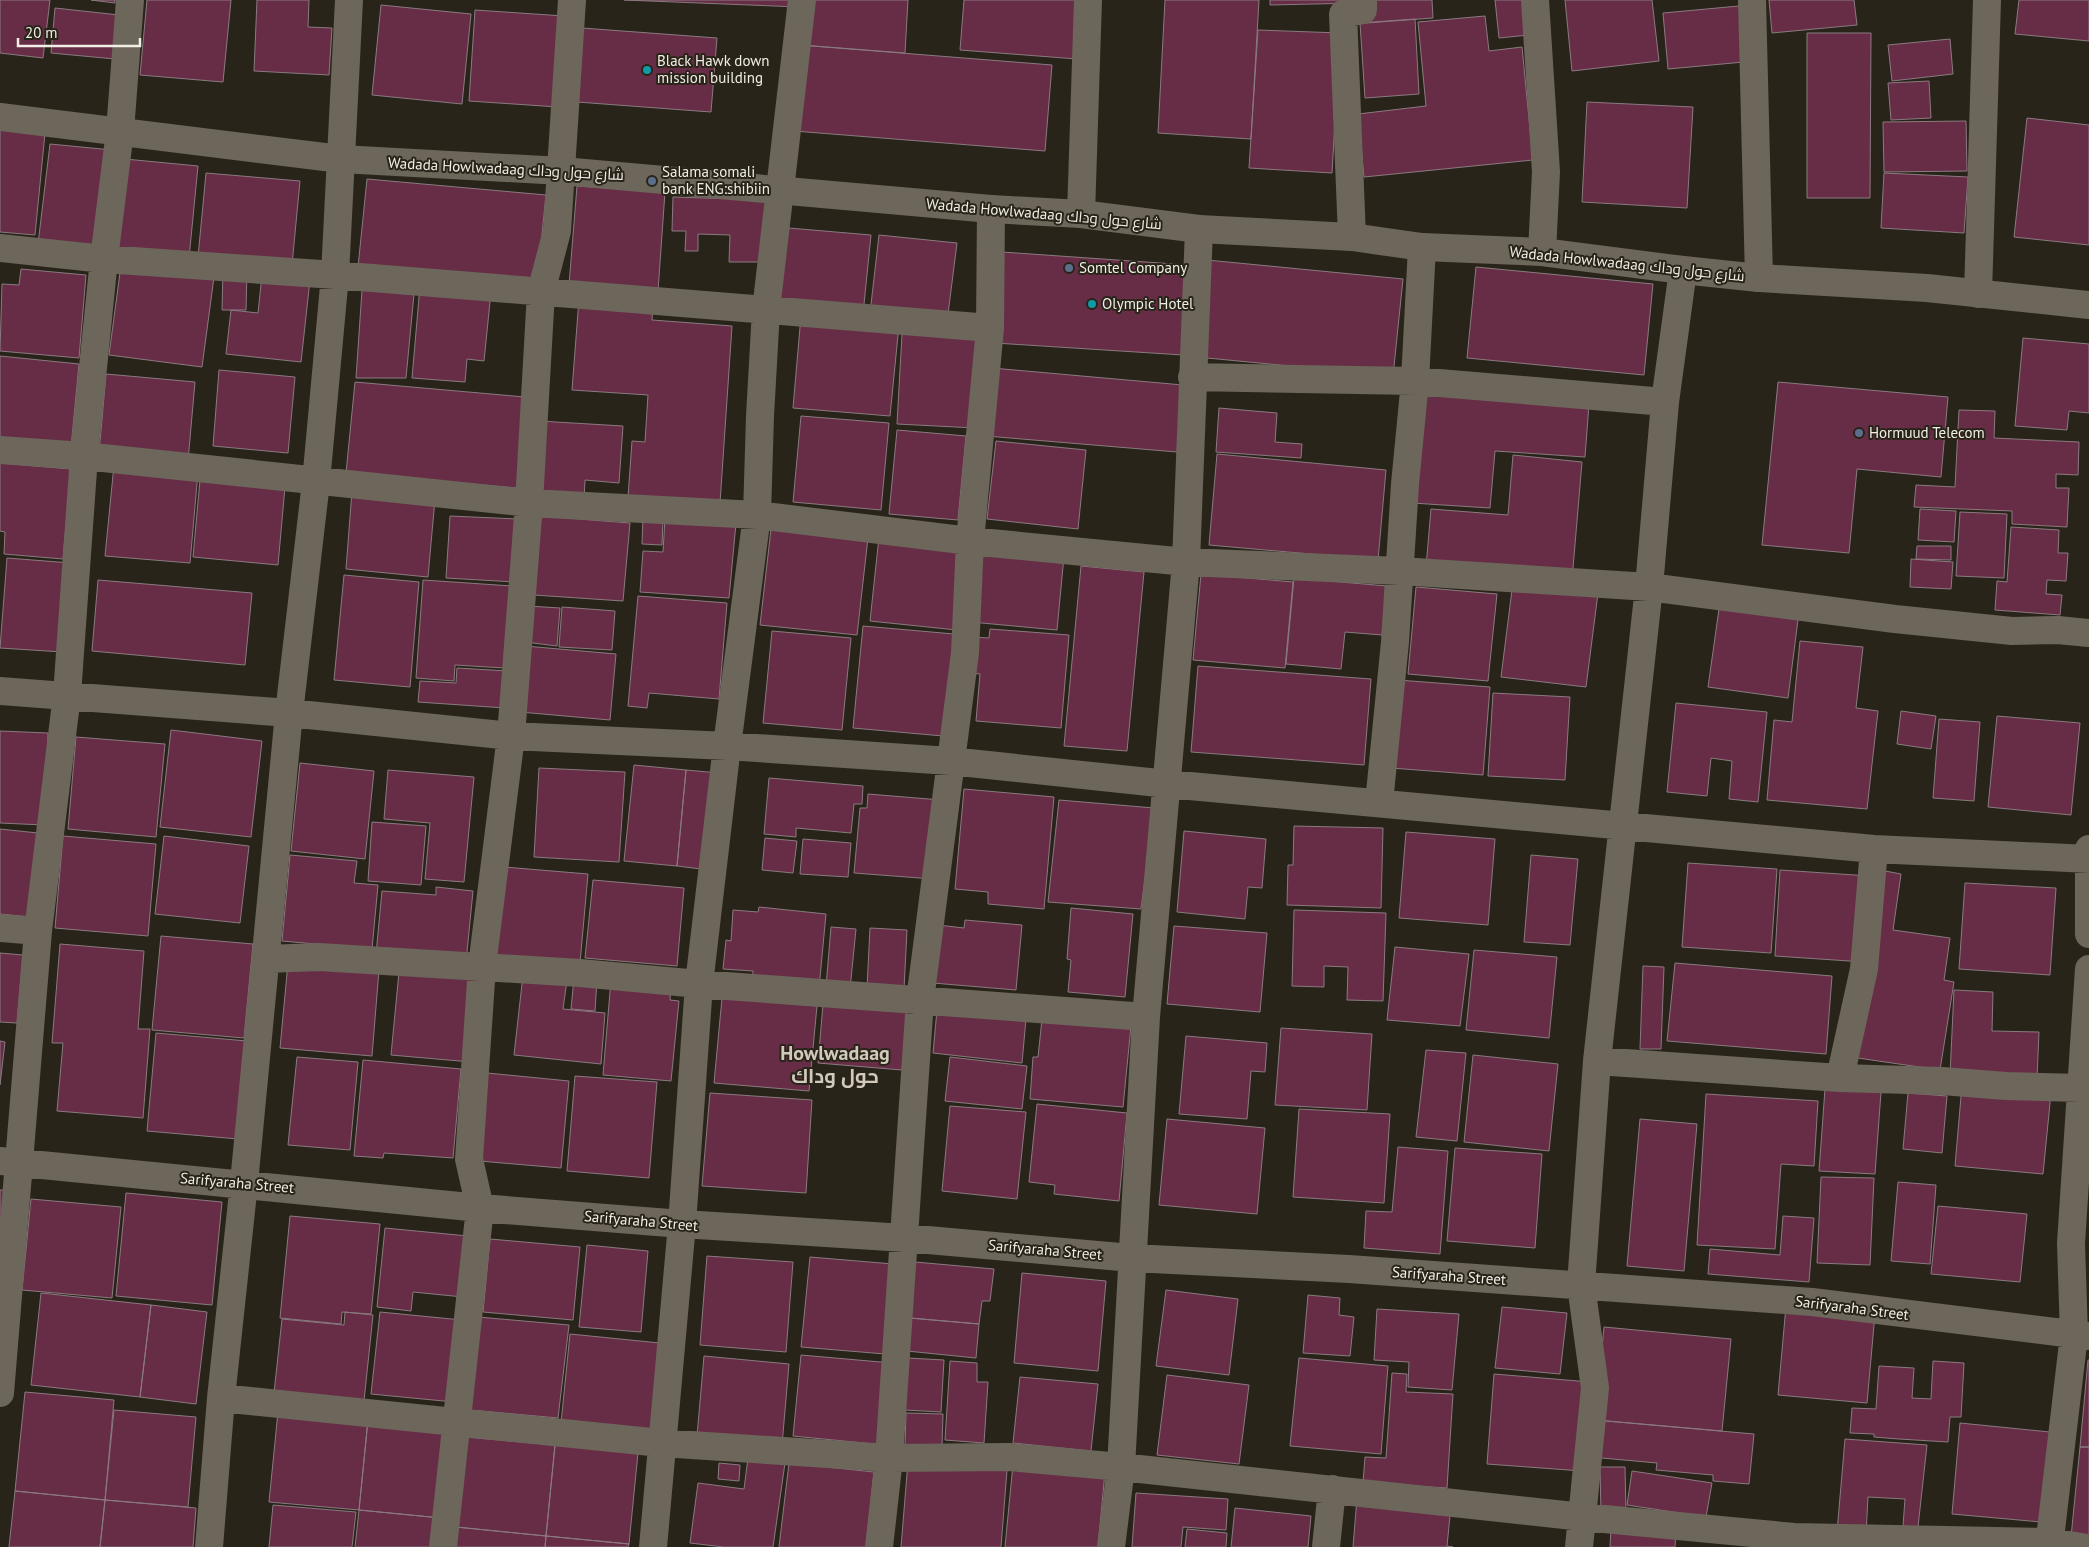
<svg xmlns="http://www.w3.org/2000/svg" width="2089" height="1547" viewBox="0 0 2089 1547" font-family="'PT Sans',Cairo,sans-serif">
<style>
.building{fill:#672d47;stroke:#8a7a80}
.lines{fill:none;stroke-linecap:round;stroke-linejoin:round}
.minor{stroke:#6d665a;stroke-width:28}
.tertiary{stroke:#6d665a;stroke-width:28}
.culture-dot{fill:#0f9aa8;stroke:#292419;stroke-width:2}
.service-dot{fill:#5c6f8a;stroke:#292419;stroke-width:2}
.labels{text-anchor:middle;stroke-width:4;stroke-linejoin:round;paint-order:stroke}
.poi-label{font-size:15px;fill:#f1eee6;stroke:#292419;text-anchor:start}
.street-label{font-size:15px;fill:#f1eee6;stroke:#292419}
.district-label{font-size:20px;font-weight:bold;fill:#d1c9bb;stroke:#292419}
</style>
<rect width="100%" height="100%" fill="#292419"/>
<!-- building -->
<path class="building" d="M0,0H50L43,58L0,53Z
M91,0H115V3Z
M147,0H231L223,82L140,75Z
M257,0H309L308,27L332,28L329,75L254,71Z
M624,0H799V7Z
M806,0H908L905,53L800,45Z
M964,0H1081L1077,59L960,50Z
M1165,0H1259L1251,139L1158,133Z
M1270,0H1359V3L1270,5Z
M1366,0H1432L1433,18L1366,23Z
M1495,0H1526L1529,35L1499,38Z
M1565,0H1652L1659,61L1572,71Z
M1769,0H1854L1857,25L1772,33Z
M2019,0H2089V41L2015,34Z
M381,5L471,14L462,104L372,95Z
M1739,6L1744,62L1668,69L1663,13Z
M55,8L119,15L115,59L51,53Z
M475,10L564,16L558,107L469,101Z
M1485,16L1489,51L1522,47L1533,160L1364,177L1358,114L1426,106L1418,22Z
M1415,19L1419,94L1365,98L1360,23Z
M582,28L717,38L711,112L577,102Z
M1258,30L1340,33L1332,173L1249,168Z
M1807,33H1871L1870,198H1807Z
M1950,39L1953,74L1892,81L1888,45Z
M800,45L1052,65L1045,151L794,131Z
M1929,81L1931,118L1891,120L1888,83Z
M1587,102L1693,107L1687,208L1582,202Z
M2027,118L2089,125V245L2014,237Z
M1966,121L1967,171L1884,172L1883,122Z
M0,129L45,133L35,235L0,232Z
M50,144L112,150L99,251L38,244Z
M125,159L198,166L189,258L116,251Z
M206,173L300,181L292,265L198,257Z
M1884,173L1968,177L1964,233L1881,228Z
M367,179L546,195L537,283L358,267Z
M577,186L665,192L658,291L569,285Z
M673,197L769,200L767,262H729L730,235L698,234V251H685L686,231H672Z
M777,227L871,235L863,314L770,306Z
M879,235L957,243L947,322L870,313Z
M1002,252L1189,265L1183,355L995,343Z
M1207,260L1403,279L1393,376L1197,357Z
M121,265L214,277L202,367L109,355Z
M1476,267L1653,284L1644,375L1467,358Z
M21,269L86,275L79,358L0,351L2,284L19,285Z
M223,269L247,270L246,310H222Z
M262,275L310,280L301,362L226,354L231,310L258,313Z
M420,286L491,292L484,361L467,359L465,382L412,378Z
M362,290L414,294L406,378H356Z
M579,299L653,304L652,320L732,326L720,503L628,497L632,441L645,442L648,395L572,390Z
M801,316L899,325L890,416L793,408Z
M902,334L981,338L975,428L897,424Z
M2023,338L2089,344V413L2069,411L2067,430L2015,426Z
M0,356L79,364L71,448L0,442Z
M992,368L1183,385L1177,452L986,436Z
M219,370L295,377L288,453L213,446Z
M106,374L195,382L188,461L99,453Z
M355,382L525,397L517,488L346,473Z
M1778,382L1948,397L1941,477L1857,469L1849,553L1762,545Z
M1420,392L1589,404L1585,457L1495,451L1490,508L1412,503Z
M1219,408L1277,413L1275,442L1302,444L1301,458L1216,452Z
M1959,410L1995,411L1994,438L2079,442L2078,475L2056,474V488H2069L2067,527L2012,524V511L1914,507L1916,485L1955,487Z
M801,416L889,423L881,510L793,502Z
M539,421L623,426L619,483L585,480L584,500L534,497Z
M897,430L966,436L958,520L889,514Z
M996,441L1086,450L1078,529L987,519Z
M1217,454L1386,470L1378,560L1209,545Z
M1513,455L1582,462L1572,580L1426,567L1431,509L1508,515Z
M0,463L71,469L63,559L4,554L5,532L0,531Z
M114,465L198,472L190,563L105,556Z
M200,480L285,487L278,565L193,557Z
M352,491L435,499L428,577L346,569Z
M1920,509L1956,511L1954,542L1918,540Z
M1960,512L2007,514L2004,578L1956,576Z
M450,516L518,519L515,582L446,578Z
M541,516L630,523L623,601L534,595Z
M643,517L663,518L662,545L642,544Z
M665,518L736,523L729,598L640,592L643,551L663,552Z
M2011,527L2059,530L2058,553H2068L2066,581L2047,580L2046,594L2062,595L2060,615L1995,610L1997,581L2007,582Z
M771,529L868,538L857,635L760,625Z
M879,537L966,547L957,630L870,621Z
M1917,546H1951V560L1916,559Z
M978,548L1064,556L1057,630L971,622Z
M7,558L71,563L63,652L0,648Z
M1911,559L1953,562L1951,589L1910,587Z
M1081,566L1144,572L1127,751L1064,746Z
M1201,574L1293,582L1285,668L1193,660Z
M344,575L419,582L410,687L334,680Z
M1294,578L1387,586L1382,635L1345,632L1341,669L1286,664Z
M98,580L252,593L245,665L92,651Z
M423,580L512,586L505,668L455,665L454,681L416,678Z
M1513,582L1598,593L1586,687L1501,677Z
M1416,587L1497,594L1488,681L1408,674Z
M638,596L727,603L719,699L649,693L647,708L628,706Z
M1720,602L1799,612L1788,698L1708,687Z
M528,606L560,608L557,646L525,642Z
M562,607L615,611L612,650L559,647Z
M863,626L954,634L943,736L853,728Z
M990,629L1069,635L1061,728L976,721L980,674L970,673L973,637L989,638Z
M772,631L851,638L842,730L763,723Z
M1800,641L1863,647L1856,708L1878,711L1867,809L1767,800L1774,720L1792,722Z
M525,646L616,654L610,720L520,712Z
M1198,666L1371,679L1364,765L1191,752Z
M457,668L508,671L505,708L418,702L420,681L456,683Z
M1398,680L1490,687L1483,775L1391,768Z
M1493,693L1570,697L1565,780L1488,776Z
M1676,703L1767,712L1758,802L1729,799L1732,761L1711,758L1707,796L1667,792Z
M1901,711L1936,716L1931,749L1897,744Z
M1997,716L2080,723L2071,815L1988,807Z
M1939,719L1980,722L1974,801L1933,798Z
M171,730L262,741L251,837L160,827Z
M0,731L48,733L44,825L0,823Z
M76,737L165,744L156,837L68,829Z
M300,763L374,771L365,859L291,851Z
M634,765L686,770L677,866L624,861Z
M539,768L625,772L619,862L534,857Z
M388,770L474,777L464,882L425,879L430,823L384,819Z
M686,770L719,773L709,870L677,866Z
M769,778L863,786L862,804H854L851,833L796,828V837L764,834Z
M964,789L1054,797L1044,909L988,904V892L955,889Z
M868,794L941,800L933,879L854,873L860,808H867Z
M1059,800L1154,808L1141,909L1048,902Z
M372,822L426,826L421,885L368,881Z
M1294,826L1383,828L1381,908L1287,905L1288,865H1293Z
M0,829L38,833L30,917L0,914Z
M1184,831L1266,839L1262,888L1248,887L1245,919L1177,912Z
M1406,832L1495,839L1488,925L1399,918Z
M63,836L156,844L148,936L55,928Z
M164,836L249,846L240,923L155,914Z
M765,838L797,841L793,873L762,870Z
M803,839L851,843L848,877L800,874Z
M290,855L357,861L354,883L378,885L372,949L282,941Z
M1531,855L1578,859L1570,945L1524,942Z
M1688,863L1777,869L1771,953L1682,947Z
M504,867L588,874L580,963L496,956Z
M1780,870L1870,876L1864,962L1775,956Z
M1880,870L1901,874L1893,930L1950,938L1944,980L1954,982L1940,1070L1851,1057Z
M593,880L684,888L677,966L585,958Z
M1965,883L2056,888L2050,975L1959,969Z
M436,887L473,891L466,962L376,954L382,891L436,895Z
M759,907L826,914L819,988L752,982L753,971L723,969L726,940L731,941L733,910L758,912Z
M1071,908L1133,914L1125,997L1068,992L1071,960L1067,959Z
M1294,910L1386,913L1383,1001L1347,1000L1348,967L1324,966V987L1292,986Z
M965,920L1022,925L1016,990L933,983L938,925L964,928Z
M1174,926L1267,933L1260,1012L1167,1004Z
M831,927L856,929L850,989L826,987Z
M870,928L907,930L904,989L867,988Z
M161,936L253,944L244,1038L152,1030Z
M60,944L144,951L138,1029H150L143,1118L57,1111L63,1043H52Z
M1395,947L1469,954L1460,1026L1387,1020Z
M1474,950L1557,957L1549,1038L1466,1030Z
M0,953L23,955L17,1023L0,1022Z
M288,963L379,970L372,1056L280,1048Z
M1675,963L1832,976L1826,1054L1667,1041Z
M1643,966L1664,967L1661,1049H1640Z
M399,972L479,979L471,1062L391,1055Z
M523,975L567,980L563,1009L605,1013L601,1064L514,1055Z
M574,978L597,980L595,1011L571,1009Z
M611,980L671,985L670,1000L679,1001L671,1081L603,1075Z
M1954,990L1993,992L1992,1031L2039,1032L2037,1079L1950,1075Z
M722,998L817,1006L809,1091L714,1083Z
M823,1004L907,1011L902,1070L818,1063Z
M937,1010L1026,1019L1022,1063L933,1053Z
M1042,1019L1131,1026L1123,1107L1030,1099L1033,1057H1038Z
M1281,1028L1372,1034L1367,1110L1275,1105Z
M156,1033L247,1041L238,1139L147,1131Z
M1186,1036L1267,1043L1265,1072L1251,1071L1247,1119L1179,1114Z
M0,1041L5,1042L0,1085Z
M1426,1050L1466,1053L1457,1141L1416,1137Z
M1473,1055L1558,1064L1549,1151L1464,1142Z
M297,1057L358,1062L350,1150L288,1145Z
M950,1057L1027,1066L1022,1109L945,1101Z
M363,1060L461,1069L453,1158L384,1153L383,1158L354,1156Z
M487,1073L569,1081L561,1168L479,1161Z
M575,1076L657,1082L649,1178L567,1171Z
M1962,1085L2051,1093L2043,1174L1955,1166Z
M1825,1089L1881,1092L1875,1174L1819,1171Z
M710,1093L812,1100L806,1193L702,1186Z
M1908,1093L1947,1096L1942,1153L1903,1149Z
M1706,1094L1818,1101L1814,1166L1781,1164L1775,1249L1697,1245Z
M1037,1104L1127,1113L1119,1201L1054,1194L1055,1185L1029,1182Z
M950,1106L1026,1112L1017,1199L942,1191Z
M1299,1109L1390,1114L1384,1203L1293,1197Z
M1167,1119L1265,1128L1257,1214L1159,1205Z
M1640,1119L1697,1124L1684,1271L1627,1266Z
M1398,1147L1448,1151L1440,1254L1364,1248L1366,1211L1392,1212Z
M1455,1148L1542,1154L1535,1248L1447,1241Z
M1821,1177L1874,1178L1870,1265L1817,1263Z
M1898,1182L1936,1185L1930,1264L1891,1261Z
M0,1190H5L0,1261Z
M126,1193L222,1202L212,1305L116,1296Z
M31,1199L121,1207L112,1298L22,1290Z
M1938,1206L2027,1214L2020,1282L1931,1274Z
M290,1216L380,1224L371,1314L342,1312L341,1324L280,1318Z
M1783,1216L1814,1218L1809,1282L1708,1274L1710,1249L1780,1255Z
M385,1228L468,1236L463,1297L413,1292L411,1311L377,1307Z
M490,1239L580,1247L573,1320L483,1312Z
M587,1245L648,1251L641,1332L579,1327Z
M707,1256L793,1262L786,1352L700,1345Z
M810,1257L893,1264L885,1354L801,1347Z
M915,1262L994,1269L990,1301H982L979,1324L910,1318Z
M1022,1273L1106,1281L1098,1371L1014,1363Z
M1166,1290L1238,1299L1229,1375L1156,1366Z
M41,1293L151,1305L140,1397L31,1385Z
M1308,1295L1340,1298L1339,1315L1354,1317L1350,1356L1303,1353Z
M151,1305L207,1312L196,1404L140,1397Z
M1786,1306L1875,1314L1867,1403L1778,1395Z
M1502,1307L1567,1313L1560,1374L1495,1368Z
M1377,1309L1459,1314L1452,1390L1408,1387L1409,1362L1374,1360Z
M345,1312L373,1315L364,1401L274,1393L282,1319L344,1325Z
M380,1312L462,1320L454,1402L371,1394Z
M478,1317L569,1325L558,1418L470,1410Z
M910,1318L979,1324L976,1358L907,1351Z
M1604,1327L1731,1339L1722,1431L1595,1420Z
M570,1334L660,1343L651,1432L561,1423Z
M801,1355L892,1363L884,1445L793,1436Z
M704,1356L789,1364L782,1445L697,1436Z
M908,1358L944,1360L941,1412L905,1410Z
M1299,1358L1388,1366L1381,1454L1290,1446Z
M2088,1360H2089V1447H2080Z
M950,1361L977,1363V1382H988L984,1443L945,1440Z
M1933,1361L1964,1363L1961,1417H1950L1948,1442L1899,1439L1874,1437V1434L1850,1433L1852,1408L1876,1409L1879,1366L1914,1368L1912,1398L1931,1399Z
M1392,1373L1407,1374L1406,1392L1453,1394L1447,1488L1363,1483L1365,1457L1386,1458Z
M1494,1374L1590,1382L1582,1471L1487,1464Z
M1167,1375L1249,1385L1239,1464L1157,1455Z
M1020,1377L1098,1384L1091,1451L1013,1443Z
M25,1392L114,1400L105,1500L15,1491Z
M114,1410L196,1417L188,1507L105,1500Z
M278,1412L368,1420L359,1510L269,1502Z
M906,1413L943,1414L942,1446L905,1445Z
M368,1420L450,1428L441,1518L359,1510Z
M1595,1420L1754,1434L1749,1484L1713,1481V1475L1656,1470L1657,1463L1591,1457Z
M1960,1423L2050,1432L2041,1522L1952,1514Z
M465,1437L555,1445L546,1536L456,1527Z
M1845,1439L1927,1445L1918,1527L1903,1526L1905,1499L1868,1497L1866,1534L1837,1532Z
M555,1445L638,1453L629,1544L546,1536Z
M2080,1447H2089V1539L2071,1537Z
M748,1458L785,1463L773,1547H724L690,1543L698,1483L744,1489Z
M908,1462L1007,1470L1001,1547H901Z
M719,1463L740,1465L739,1481L718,1479Z
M789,1463L874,1472L866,1547H779Z
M1013,1464L1105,1472L1098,1547H1005Z
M1600,1467H1625L1626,1513L1601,1514Z
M1632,1471L1712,1483L1706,1517L1627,1505Z
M15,1491L105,1500L100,1547H9Z
M1136,1493L1228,1499L1226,1530L1183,1527L1181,1547H1132Z
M1357,1498L1451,1506L1447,1546L1453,1547H1353Z
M105,1500L196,1508L193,1547H100Z
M273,1505L356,1512L352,1547H269Z
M1235,1508L1311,1516L1308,1547H1231Z
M359,1510L441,1518L439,1547H355Z
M456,1527L546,1536L545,1547H454Z
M1187,1529L1227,1533L1226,1547H1185Z
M1611,1529L1676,1533L1675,1547H1610Z
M546,1536L629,1544L628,1547H545Z"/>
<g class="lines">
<!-- minor -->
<path class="minor" d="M1535,0L1546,172L1542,252
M1752,0L1759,278
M1081,214L1088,0
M1352,237L1343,14L1363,10V0
M0,248L104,259L335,275L990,328
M1978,294L1987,0
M1192,377L1415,381L1665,402
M0,450L84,456L529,503L757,515L970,541L1186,562L1400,571L1649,587L1895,619L2012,631L2058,630L2089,633
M0,691L289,713L511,736L727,746L950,761L1168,784L1874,849L2089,859
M1379,803L1395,642L1405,484L1415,381L1422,247
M2089,849V934
M0,928L38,931
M266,959L319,957L580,973L699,984L1146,1017
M1597,1061L1840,1078L1942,1081L2006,1086L2081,1088
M1840,1078L1864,969L1874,849
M0,1161L480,1208L682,1224L905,1238L1132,1258L1349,1269L1812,1302L2089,1336
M0,1393L38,931L67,695L84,456L104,259L120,131L130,0
M221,1398L661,1443L889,1458L1009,1457L1121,1467L1583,1517L1794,1537L2049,1542L2082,1547
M209,1547L221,1398L244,1183L289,713L316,482L335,275L349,0
M443,1547L480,1208L469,1159L482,966L511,736L529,503L541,292L557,231L572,0
M653,1547L682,1224L699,984L727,746L757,515L760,416L766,310L802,0
M879,1547L889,1458L920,1000L965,653L970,541L990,328L991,209
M1111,1547L1121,1467L1146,1017L1186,562L1199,229
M1326,1547L1332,1489
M1579,1547L1595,1388L1581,1285L1597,1061L1649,587L1665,402L1683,270
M2049,1547L2074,1335L2071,1243L2089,969"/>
<!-- tertiary -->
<path class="tertiary" d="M0,117L341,159L562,171L991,209L1081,214L1199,229L1352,237L1422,247L1542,252L1683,270L1759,278L1927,288L2089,305"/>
</g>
<!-- markers -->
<g class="culture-dot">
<circle cx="647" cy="70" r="5"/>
<circle cx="1092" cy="304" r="5"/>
</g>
<g class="service-dot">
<circle cx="652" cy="181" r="5"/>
<circle cx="1069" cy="268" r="5"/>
<circle cx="1859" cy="433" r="5"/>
</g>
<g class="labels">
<!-- poi labels -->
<g class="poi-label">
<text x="657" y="66">Black Hawk down<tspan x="657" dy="17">mission building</tspan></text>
<text x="662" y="177">Salama somali<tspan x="662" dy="17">bank ENG:shibiin</tspan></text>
<text x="1079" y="273">Somtel Company</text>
<text x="1102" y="309">Olympic Hotel</text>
<text x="1869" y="438">Hormuud Telecom</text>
</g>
<!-- street labels -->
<g class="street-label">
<text transform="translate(506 169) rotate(3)" y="5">Wadada Howlwadaag شارع حول وداك</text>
<text transform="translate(1044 214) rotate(5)" y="5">Wadada Howlwadaag شارع حول وداك</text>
<text transform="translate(1627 264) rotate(6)" y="5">Wadada Howlwadaag شارع حول وداك</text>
<text transform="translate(237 1183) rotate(5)" y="5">Sarifyaraha Street</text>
<text transform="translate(641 1221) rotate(5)" y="5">Sarifyaraha Street</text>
<text transform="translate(1045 1250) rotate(5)" y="5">Sarifyaraha Street</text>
<text transform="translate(1449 1276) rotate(4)" y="5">Sarifyaraha Street</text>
<text transform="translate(1852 1308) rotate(7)" y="5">Sarifyaraha Street</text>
</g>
<!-- district labels -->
<g class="district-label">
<text x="835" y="1060">Howlwadaag<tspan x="835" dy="23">حول وداك</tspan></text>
</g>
</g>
<!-- scale -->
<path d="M18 38v8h122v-8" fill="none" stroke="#f1eee6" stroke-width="2.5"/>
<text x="25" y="38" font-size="15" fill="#f1eee6" stroke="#292419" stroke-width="4" paint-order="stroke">20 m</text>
</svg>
